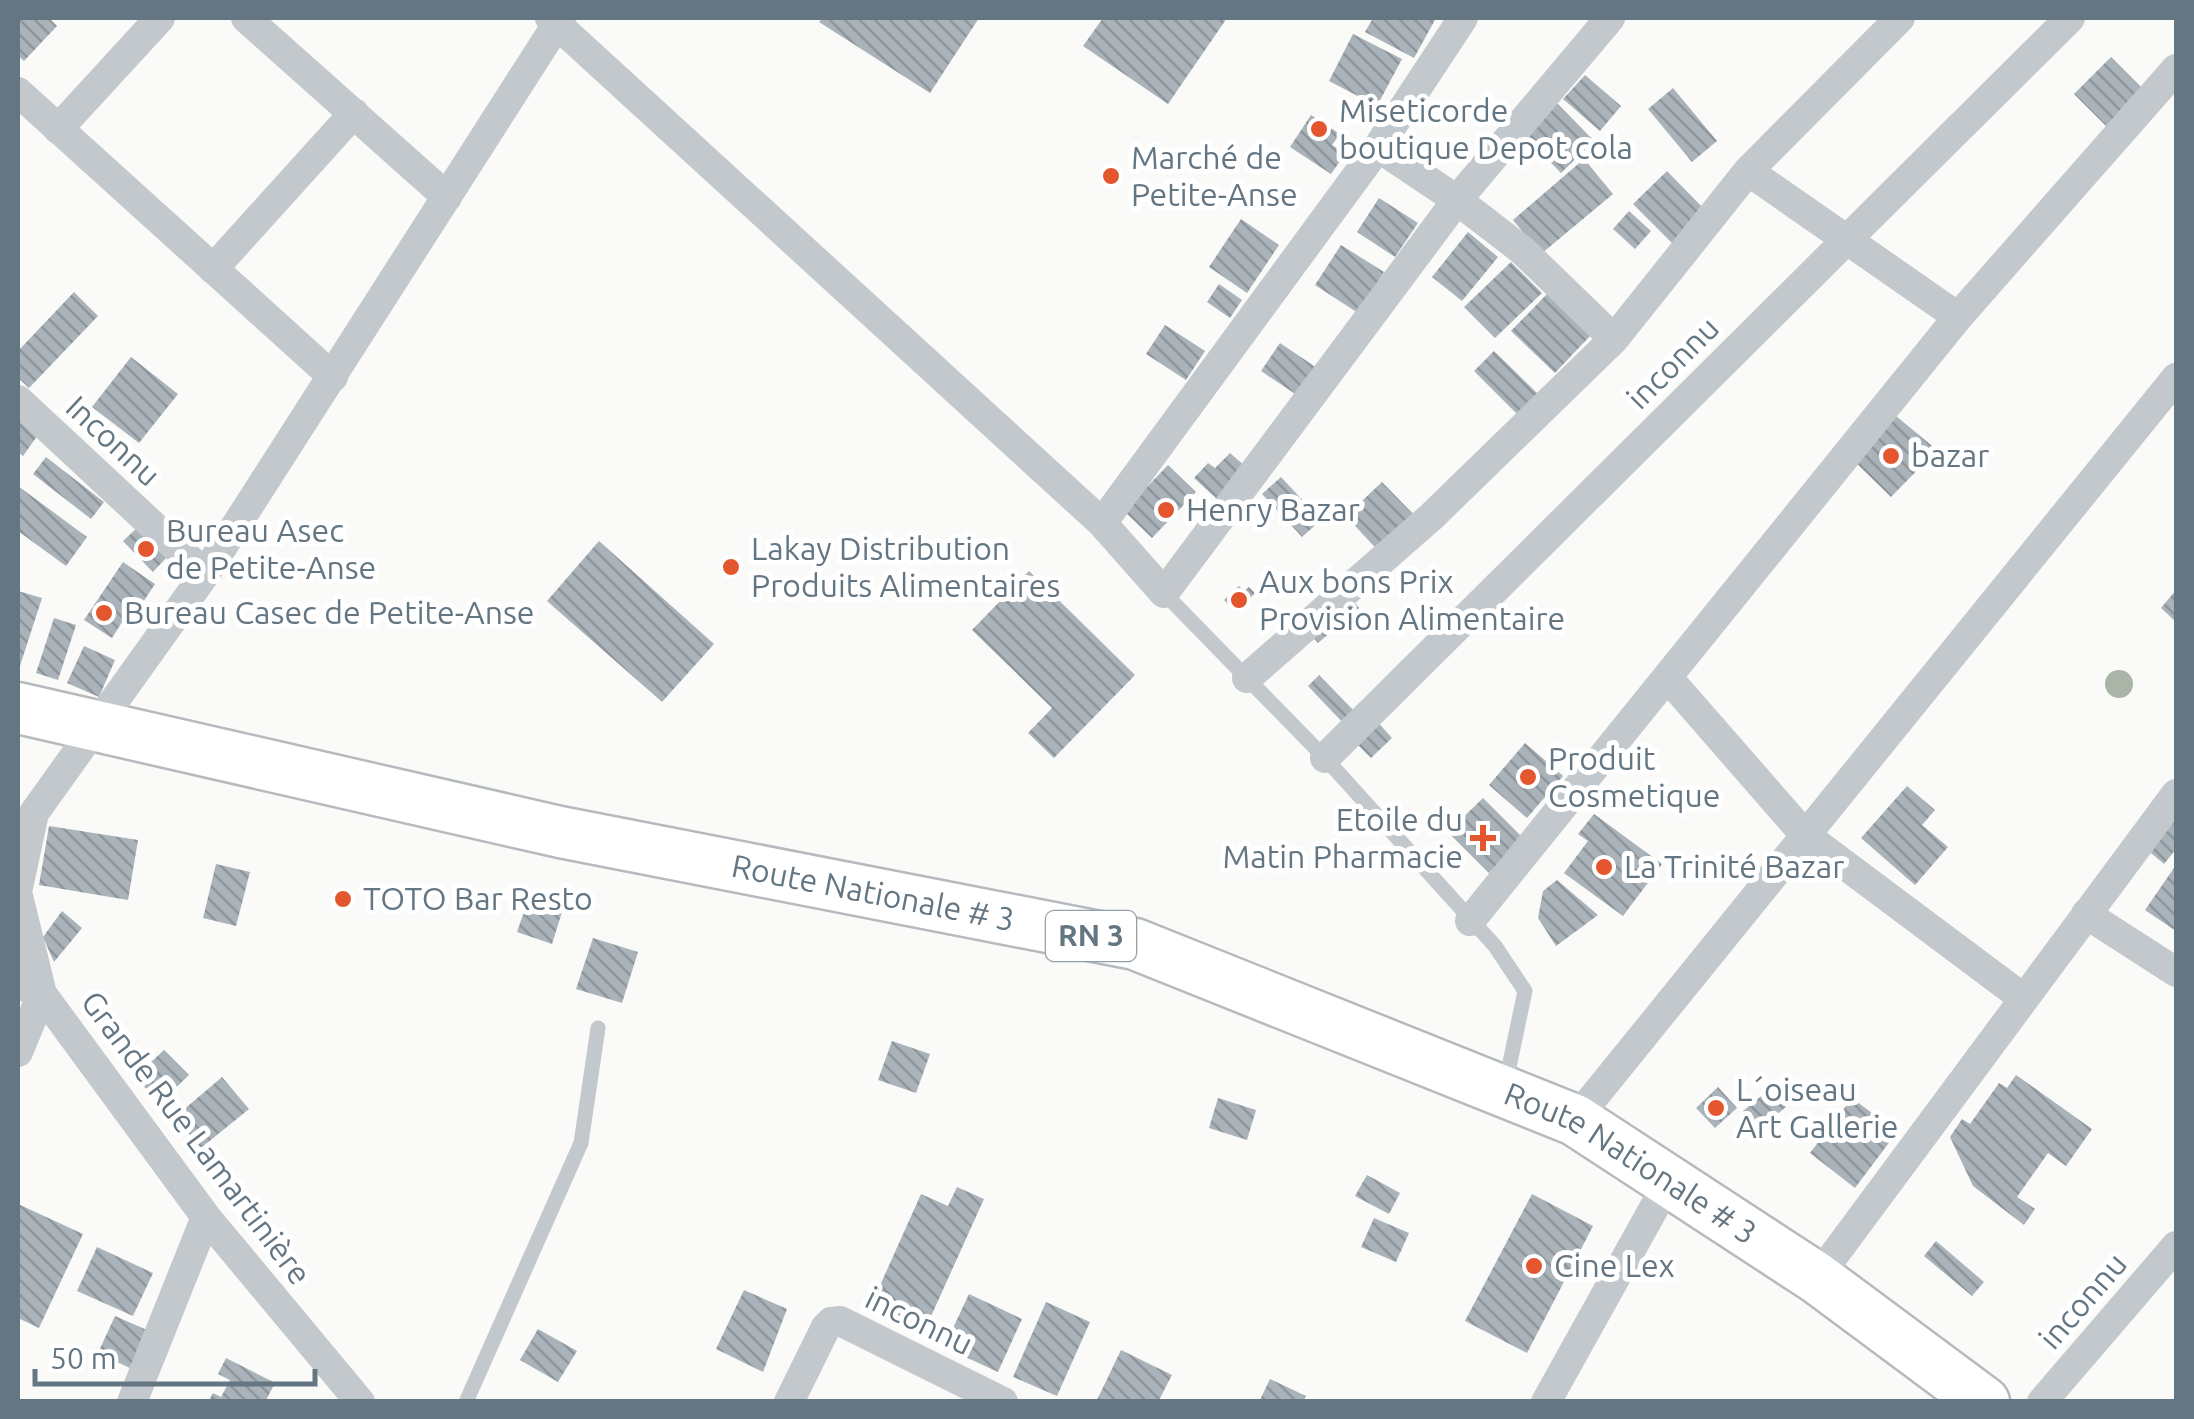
<svg xmlns="http://www.w3.org/2000/svg" width="2194" height="1419" viewBox="0 0 2194 1419" font-family="Ubuntu,sans-serif">
<style>
.building{fill:url(#building-back-hatch)}
.lines{fill:none;stroke-linecap:round;stroke-linejoin:round}
.primary-casing{stroke:#b5babe;stroke-width:55}
.service{stroke:#c3c8cc;stroke-width:15}
.minor{stroke:#c3c8cc;stroke-width:30}
.primary{stroke:#fff;stroke-width:50}
.tree{fill:#aab4a7}
.poi-dot{fill:#e4572e;stroke:#fff;stroke-width:4}
.labels{text-anchor:middle;stroke-width:10;stroke-linejoin:round;paint-order:stroke}
.shield{fill:#fff;stroke:#939fa8;stroke-width:2.5}
.shield-label{font-size:30px;font-weight:bold;fill:#657683}
.poi-label{font-size:32px;fill:#657683;stroke:#fff;text-anchor:start}
.street-label{font-size:32px;fill:#657683;stroke:#fff}
</style>
<defs>
<pattern id="building-back-hatch" width="6" height="6" patternUnits="userSpaceOnUse" patternTransform="scale(2.5)"><rect width="6" height="6" fill="#aab3b9"/><path d="M-1 5l2 2M0 0l6 6M5-1l2 2" fill="none" stroke="#8e969c"/></pattern>
</defs>
<rect width="100%" height="100%" fill="#fafaf8"/>
<!-- building -->
<path class="building" d="M18,18H49L57,26L24,61L18,56Z
M823,18H979L930,93L819,22Z
M1103,18H1227L1168,104L1083,46Z
M1373,18H1436L1414,58L1365,32Z
M1353,34L1402,59L1377,106L1329,81Z
M2111,57L2142,88L2106,126L2074,94Z
M1585,75L1621,106L1600,131L1563,99Z
M1673,88L1717,141L1692,162L1648,109Z
M1556,102L1594,141L1561,173L1523,134Z
M1311,115L1340,134L1332,145L1345,154L1331,174L1290,147Z
M1584,159L1613,194L1541,254L1513,220Z
M1667,171L1707,212L1674,245L1633,204Z
M1379,198L1418,223L1395,257L1357,232Z
M1629,211L1651,231L1635,249L1613,229Z
M1241,219L1279,245L1247,293L1209,267Z
M1468,232L1498,257L1462,301L1432,277Z
M1341,245L1384,272L1358,313L1315,285Z
M1511,262L1542,293L1495,338L1464,307Z
M1219,284L1242,300L1230,318L1207,302Z
M74,292L98,316L29,388L18,378V351Z
M1547,294L1590,336L1555,373L1511,331Z
M1165,325L1205,351L1186,380L1146,354Z
M1280,343L1320,370L1301,398L1261,371Z
M1494,351L1539,395L1518,415L1474,371Z
M131,357L178,394L139,443L92,407Z
M1890,411L1937,450L1891,497L1850,457Z
M18,417L40,432L23,456L18,452Z
M1230,453L1247,468L1218,500L1194,478L1208,463L1215,468Z
M46,457L104,502L91,519L33,474Z
M1168,465L1196,492L1152,538L1124,511Z
M1281,477L1321,520L1302,537L1262,494Z
M1382,482L1420,521L1383,556L1346,516Z
M18,486L87,537L66,566L18,531Z
M137,528L167,557L153,572L123,541Z
M599,541L714,644L662,702L547,601Z
M123,562L155,584L130,622L124,619L112,638L84,620Z
M1029,571L1135,675L1054,758L1028,733L1052,708L972,630Z
M1239,586L1244,591L1249,587L1255,593L1236,612L1224,600Z
M2176,590V622L2161,608Z
M18,591L42,598L18,672Z
M1351,598L1359,608L1318,643L1309,633Z
M54,618L76,625L58,680L36,673Z
M84,646L115,660L99,697L67,683Z
M1319,675L1355,712L1344,724L1308,686Z
M1374,718L1392,738L1371,758L1352,739Z
M1525,743L1563,776L1527,818L1489,785Z
M1907,786L1935,810L1922,825L1948,847L1915,885L1861,838Z
M1483,798L1523,838L1489,873L1448,832Z
M2176,806V849L2164,864L2144,847Z
M1594,814L1662,864L1623,916L1564,873L1588,841L1578,834Z
M49,826L138,840L128,900L39,885Z
M216,864L250,872L236,926L203,918Z
M2176,865V931L2145,910Z
M1557,880L1598,915L1556,946L1538,918L1543,891Z
M528,900L562,912L552,944L517,932Z
M62,911L82,928L54,962L43,937Z
M593,938L638,952L622,1003L576,989Z
M892,1041L930,1054L916,1093L878,1080Z
M164,1050L189,1075L160,1103L135,1077Z
M2016,1075L2092,1129L2066,1166L2048,1153L2017,1197L2035,1209L2024,1225L1973,1186L1950,1137L1962,1119L1970,1124L1999,1083L2007,1088Z
M222,1077L249,1109L201,1148L175,1117Z
M1718,1087L1737,1108L1715,1128L1696,1108Z
M1771,1088L1786,1107L1758,1130L1743,1111Z
M1218,1098L1256,1110L1247,1140L1209,1128Z
M1852,1098L1897,1132L1855,1188L1810,1153Z
M1367,1175L1400,1193L1389,1214L1355,1196Z
M957,1187L984,1199L923,1334L869,1310L921,1194L948,1206Z
M1532,1194L1593,1226L1527,1353L1465,1321Z
M18,1204L83,1234L39,1328L18,1318Z
M1374,1218L1409,1233L1396,1262L1361,1247Z
M1936,1241L1984,1282L1972,1296L1924,1256Z
M97,1247L153,1273L133,1316L77,1291Z
M744,1290L787,1309L763,1372L716,1349Z
M969,1294L1022,1319L998,1372L944,1347Z
M1046,1302L1090,1322L1057,1396L1013,1377Z
M115,1316L147,1330L130,1368L98,1353Z
M538,1329L577,1351L558,1382L520,1360Z
M1121,1350L1172,1375L1158,1402H1096Z
M226,1358L275,1383L265,1402H208L213,1393L221,1397L230,1380L218,1374Z
M1270,1379L1306,1396L1303,1402H1259Z"/>
<g class="lines">
<defs>
<g id="primary">
<path id="s1" d="M18,708L560,832L1135,944L1575,1120L1817,1278L1984,1402"/>
</g>
</defs>
<!-- primary casing -->
<use href="#primary" class="primary-casing"/>
<!-- service -->
<path class="service" d="M1164,593L1325,758L1495,946L1525,991L1505,1086
M466,1402L581,1143L598,1028"/>
<!-- minor -->
<path class="minor" d="M246,18L447,197
M550,18L1102,523L1164,593L1457,200L1610,18
M18,92L333,377
M58,129L160,18
M1378,147L1457,200L1522,250L1614,339
M1748,171L1958,317
M213,269L354,113
M18,400L205,574
M1102,523L1378,147L1463,18
M1247,678L1431,517L1614,339L1748,171L1900,18
M1668,678L1805,835L2023,998
M1325,758L2070,18
M18,887L34,813L205,574L561,18
M18,896L42,994L206,1217L360,1402
M2086,914L2176,972
M1470,921L1958,317L2176,69
M18,984L42,994L18,1052
M1575,1120L2176,378
M1817,1278L2176,794
M132,1402L206,1217
M789,1402L826,1327L831,1322L840,1321L1003,1402
M1546,1402L1669,1181
M2042,1402L2176,1246"/>
<!-- primary -->
<use href="#primary" class="primary"/>
</g>
<!-- trees -->
<circle class="tree" cx="2119" cy="684" r="14"/>
<!-- markers -->
<g class="poi-dot">
<circle cx="1319" cy="129" r="10"/>
<circle cx="1111" cy="176" r="10"/>
<circle cx="1891" cy="456" r="10"/>
<circle cx="1166" cy="510" r="10"/>
<circle cx="146" cy="549" r="10"/>
<circle cx="731" cy="567" r="10"/>
<circle cx="1239" cy="600" r="10"/>
<circle cx="104" cy="613" r="10"/>
<circle cx="1528" cy="777" r="10"/>
<path d="M1478 823h10v10h10v10h-10v10h-10v-10h-10v-10h10z"/>
<circle cx="1604" cy="867" r="10"/>
<circle cx="343" cy="899" r="10"/>
<circle cx="1716" cy="1108" r="10"/>
<circle cx="1534" cy="1266" r="10"/>
</g>
<g class="labels">
<!-- shield labels -->
<rect class="shield" x="1046" y="911" width="90" height="50" rx="8"/>
<g class="shield-label">
<text x="1091" y="946">RN 3</text>
</g>
<!-- poi labels -->
<g class="poi-label">
<text x="1339" y="122">Miseticorde<tspan x="1339" dy="37">boutique Depot cola</tspan></text>
<text x="1131" y="169">Marché de<tspan x="1131" dy="37">Petite-Anse</tspan></text>
<text x="1911" y="467">bazar</text>
<text x="1186" y="521">Henry Bazar</text>
<text x="166" y="542">Bureau Asec<tspan x="166" dy="37">de Petite-Anse</tspan></text>
<text x="751" y="560">Lakay Distribution<tspan x="751" dy="37">Produits Alimentaires</tspan></text>
<text x="1259" y="593">Aux bons Prix<tspan x="1259" dy="37">Provision Alimentaire</tspan></text>
<text x="124" y="624">Bureau Casec de Petite-Anse</text>
<text x="1548" y="770">Produit<tspan x="1548" dy="37">Cosmetique</tspan></text>
<text x="1463" y="831" text-anchor="end">Etoile du<tspan x="1463" dy="37">Matin Pharmacie</tspan></text>
<text x="1624" y="878">La Trinité Bazar</text>
<text x="363" y="910">TOTO Bar Resto</text>
<text x="1736" y="1101">L´oiseau<tspan x="1736" dy="37">Art Gallerie</tspan></text>
<text x="1554" y="1277">Cine Lex</text>
</g>
<!-- street labels -->
<g class="street-label">
<text transform="translate(1673 363) rotate(-45)" y="11">inconnu</text>
<text transform="translate(113 441) rotate(43)" y="11">Inconnu</text>
<text dy="11" stroke="none"><textPath href="#s1" startOffset="875">Route Nationale # 3</textPath></text>
<text transform="translate(196 1138) rotate(53)" y="11">Grande Rue Lamartinière</text>
<text dy="11" stroke="none"><textPath href="#s1" startOffset="1685">Route Nationale # 3</textPath></text>
<text transform="translate(2083 1301) rotate(-49)" y="11">inconnu</text>
<text transform="translate(919 1321) rotate(26)" y="11">inconnu</text>
</g>
</g>
<!-- border -->
<rect width="2194" height="1419" fill="none" stroke="#657683" stroke-width="40"/>
<!-- scale -->
<path d="M35 1369v15h280v-15" fill="none" stroke="#657683" stroke-width="5"/>
<text x="50" y="1369" font-size="30" fill="#657683" stroke="#ffffff" stroke-width="8" paint-order="stroke">50 m</text>
</svg>
